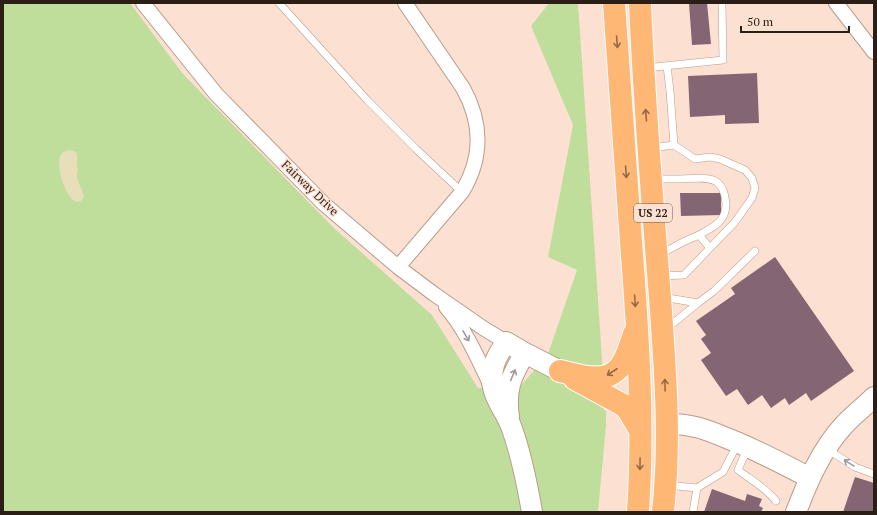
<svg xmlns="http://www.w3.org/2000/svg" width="877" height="515" viewBox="0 0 877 515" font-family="'PT Serif',serif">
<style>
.green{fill:#bfde9c}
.sand{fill:#e8deb9}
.building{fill:#836573}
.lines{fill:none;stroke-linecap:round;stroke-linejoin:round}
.lane-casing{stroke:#ba9b8a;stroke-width:8}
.street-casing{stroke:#ba9b8a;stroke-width:16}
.secondary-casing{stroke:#ba9b8a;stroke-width:22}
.highway-casing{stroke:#fff;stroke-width:24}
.lane{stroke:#fff;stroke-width:7}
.street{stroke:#fff;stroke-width:14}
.secondary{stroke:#fff;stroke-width:20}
.highway{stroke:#feb775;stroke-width:22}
.oneway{stroke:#946a46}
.oneway2{stroke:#9f9a97}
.labels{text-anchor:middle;stroke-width:3;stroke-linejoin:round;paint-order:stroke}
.shield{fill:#fce1d2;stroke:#69584f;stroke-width:1}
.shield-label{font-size:11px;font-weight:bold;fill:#2a1e17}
.street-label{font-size:12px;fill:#2a1e17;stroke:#fce1d2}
</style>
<rect width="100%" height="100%" fill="#fce1d2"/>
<!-- green -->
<path class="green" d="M3,3H130L183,74L335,229L432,315L478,388L518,389L548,354L577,270L548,257L573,125L531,26L549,3H578L603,374L589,396L606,411V425L598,512H3Z"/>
<!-- sand -->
<path class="sand" d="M69,150L74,151L77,153C78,160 76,164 78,171C74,181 83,187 84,197L81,201L76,202C73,200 70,198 69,195C63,187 54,160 63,152C64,151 67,151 69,150Z"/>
<!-- building -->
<path class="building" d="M689,3H707L711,44L692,45Z
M757,73L759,123L725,124V115L690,117L688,76Z
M680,193H721V215L681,216Z
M775,257L854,371L811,401L806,393L789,405L785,398L771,408L762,395L748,405L737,389L726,396L701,360L711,353L701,339L706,335L696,321L735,294L731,288Z
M855,477L874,483V512H843Z
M712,489L745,501L747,494L762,499L759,506L763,508L761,512H704Z"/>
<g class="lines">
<defs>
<path id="lane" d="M279,3L368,101L416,149L462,192
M667,66L670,91L674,145
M645,68L723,60L722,3
M651,148L674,145L695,159L710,157L720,159L745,170L752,178L755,188L752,198L735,222L684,275L660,276
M652,178C658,179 665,179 671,179C683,180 706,175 717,182C724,188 725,196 726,204C726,222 713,227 699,235
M659,255L683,242L699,235L710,248
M662,297L698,303L666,329
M698,303L714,291L755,251
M747,449L738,470C751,480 766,488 776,501
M827,449L855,467L874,474
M667,485L697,488
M693,512L697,488L723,472L738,443"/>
<path id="street" d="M143,3L216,94L324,204L398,267L434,294L483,328L506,342
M836,3L874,52
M398,267L462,192C483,158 482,122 463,88L405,3
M446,307C466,330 478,359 491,386"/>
<path id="secondary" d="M509,417C505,390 511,376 525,353
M666,424C691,423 707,430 729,439C757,450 783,464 810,478
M532,512C527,483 521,453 511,426C505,411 493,397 492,381C492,364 497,356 506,342L525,353L560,371
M796,512C808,481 821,450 844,425C853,415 864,407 874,397"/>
<path id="highway" d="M614,3C620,83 625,162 631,242C638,332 644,422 638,512
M640,3C644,101 652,199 660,297C665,368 671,440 663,512
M560,371C578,375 604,385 619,368C627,359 630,345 634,334
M575,379L623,405L628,410L640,430"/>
</defs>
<!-- lane casing -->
<use href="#lane" class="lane-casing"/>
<!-- street casing -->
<use href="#street" class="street-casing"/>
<!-- secondary casing -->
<use href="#secondary" class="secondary-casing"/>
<!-- highway casing -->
<use href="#highway" class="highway-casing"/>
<!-- lane -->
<use href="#lane" class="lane"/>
<!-- street -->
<use href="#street" class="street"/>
<!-- secondary -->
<use href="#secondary" class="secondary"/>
<!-- highway -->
<use href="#highway" class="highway"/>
</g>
<!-- one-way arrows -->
<defs><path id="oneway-shaft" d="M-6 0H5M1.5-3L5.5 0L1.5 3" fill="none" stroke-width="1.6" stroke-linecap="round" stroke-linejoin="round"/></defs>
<g class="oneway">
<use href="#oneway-shaft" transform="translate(617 42) rotate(86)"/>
<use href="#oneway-shaft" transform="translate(646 115) rotate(-94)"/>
<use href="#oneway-shaft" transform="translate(626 172) rotate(86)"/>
<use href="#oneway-shaft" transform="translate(635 301) rotate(86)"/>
<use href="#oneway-shaft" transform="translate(612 372) rotate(147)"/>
<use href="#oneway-shaft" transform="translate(665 385) rotate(-92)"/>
<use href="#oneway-shaft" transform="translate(640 464) rotate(91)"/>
</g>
<g class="oneway2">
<use href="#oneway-shaft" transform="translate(466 336) rotate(60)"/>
<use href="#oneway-shaft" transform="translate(513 375) rotate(-67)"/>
<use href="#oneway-shaft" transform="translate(849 463) rotate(-148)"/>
</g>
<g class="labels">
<!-- shield labels -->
<rect class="shield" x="634" y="204" width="38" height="18" rx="3"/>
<g class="shield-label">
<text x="653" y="217">US 22</text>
</g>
<!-- street labels -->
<g class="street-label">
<text transform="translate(310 188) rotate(44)" y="4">Fairway Drive</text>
</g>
</g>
<!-- border -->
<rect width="877" height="515" fill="none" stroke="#2a1e17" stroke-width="8"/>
<!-- scale -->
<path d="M741 26v6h108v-6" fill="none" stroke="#2a1e17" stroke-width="2"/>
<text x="747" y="26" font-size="12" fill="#2a1e17" stroke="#fce1d2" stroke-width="3" paint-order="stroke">50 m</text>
</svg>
